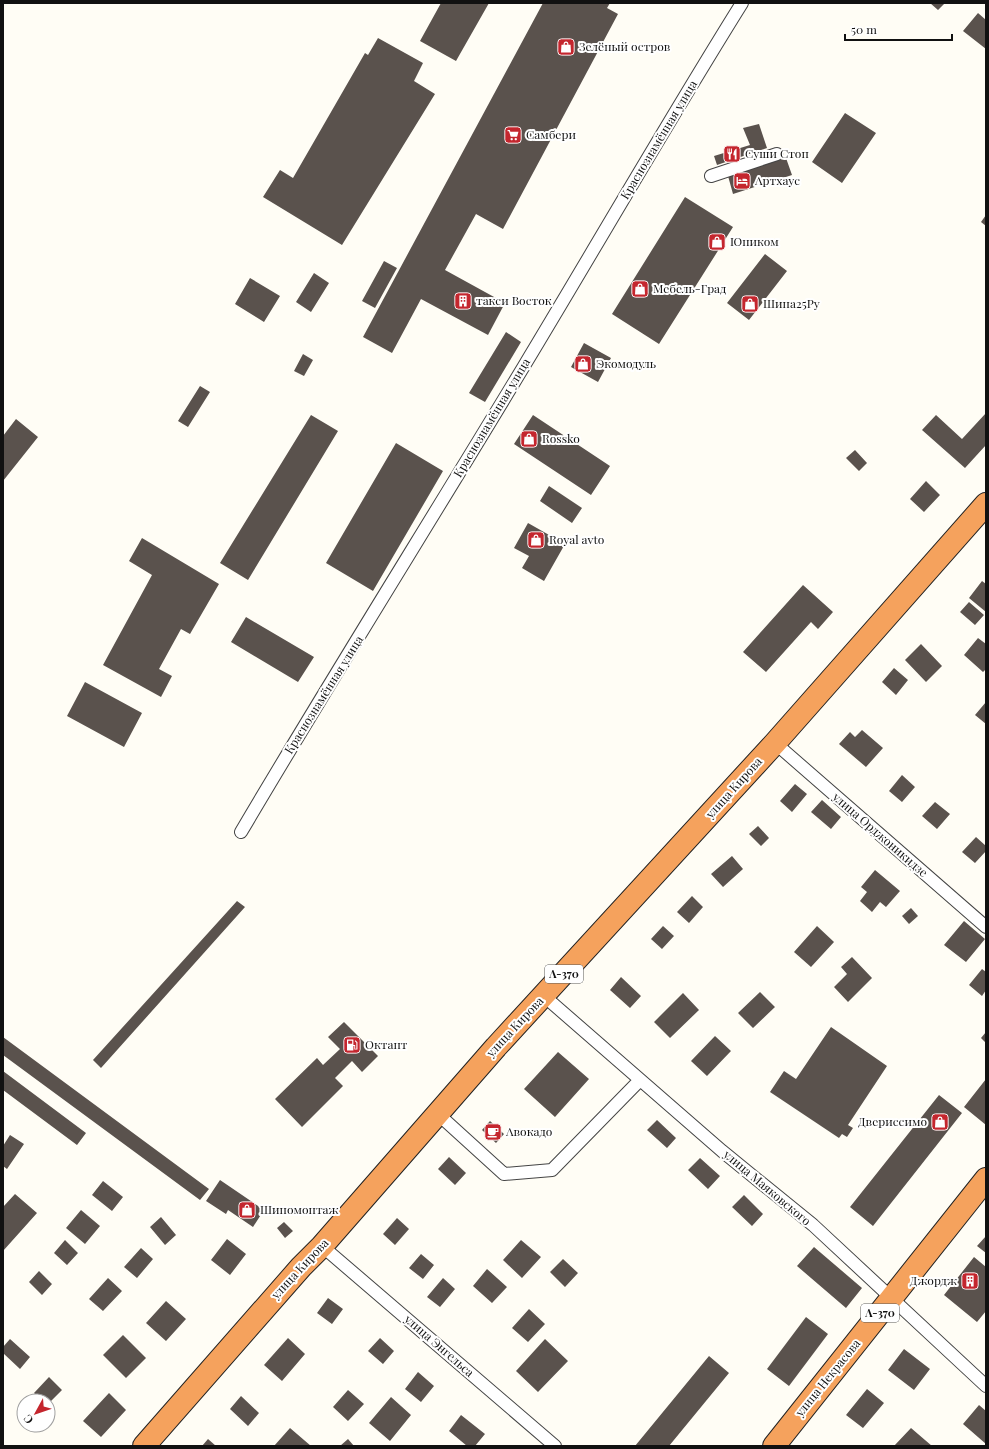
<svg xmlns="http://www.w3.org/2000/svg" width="989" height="1449" viewBox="0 0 989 1449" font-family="'Playfair Display',serif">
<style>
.building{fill:#5a524d}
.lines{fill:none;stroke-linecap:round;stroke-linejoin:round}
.street-casing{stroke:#444;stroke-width:14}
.highway-casing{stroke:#222;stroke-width:24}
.street{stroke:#fff;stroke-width:12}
.highway{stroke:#f5a25d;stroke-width:22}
.labels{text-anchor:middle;stroke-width:4;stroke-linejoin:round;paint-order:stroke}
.shield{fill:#fff;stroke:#585858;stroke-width:1}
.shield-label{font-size:11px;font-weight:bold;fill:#111}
.poi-label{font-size:12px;fill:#111;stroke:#fff;text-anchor:start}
.street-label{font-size:12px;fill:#111;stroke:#fff}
</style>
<rect width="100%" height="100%" fill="#fffdf5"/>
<!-- building -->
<path class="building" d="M441,3H489L456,61L420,41Z
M543,3H610L607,8L618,14L503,229L476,214L445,270L505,303L488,335L421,299L392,353L363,337Z
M930,3H945L938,10Z
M978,13L986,20V49L963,31Z
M378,38L423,63L414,81L435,94L342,245L263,197L280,170L293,178L365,53L368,55Z
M845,113L876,133L842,183L812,162Z
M759,124L767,148L717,165L714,156L750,145L743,128Z
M786,158L792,175L733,194L728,176Z
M685,197L733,227L659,344L612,314Z
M986,215V226L981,222Z
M765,254L787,271L749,320L727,303Z
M384,261L397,268L375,308L362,301Z
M314,273L329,283L311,312L296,302Z
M250,278L280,296L264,322L235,304Z
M506,332L521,342L485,402L469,393Z
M584,343L611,358L598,382L571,367Z
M303,354L313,360L304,376L294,371Z
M200,386L210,392L188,427L178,421Z
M986,413V445L965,468L922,430L936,415L962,439Z
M311,415L338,431L248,580L220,563Z
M533,415L610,466L591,495L514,444Z
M16,419L38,437L3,481V436Z
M396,443L443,471L373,591L326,563Z
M855,450L867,463L859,471L846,458Z
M926,481L940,495L924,512L910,499Z
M549,486L582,508L572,523L540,501Z
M528,523L565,544L544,581L522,568L529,556L514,548Z
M142,538L219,584L190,634L181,629L159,669L172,676L161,697L103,665L152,575L129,561Z
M982,581L986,584V612L969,598Z
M803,585L833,612L818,629L811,622L766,672L743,652Z
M969,602L984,615L975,625L960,612Z
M246,617L314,657L298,682L231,642Z
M978,638L986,644V669L983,672L964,655Z
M921,644L942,666L926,682L905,660Z
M894,668L908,680L896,695L882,682Z
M85,682L142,713L124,747L67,716Z
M986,702V724L975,715Z
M862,730L883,748L866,767L839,744L850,732L855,737Z
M902,775L915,787L902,802L889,791Z
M795,784L807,794L792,812L780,801Z
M822,800L841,817L831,829L811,812Z
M935,802L950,814L937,829L922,816Z
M758,826L769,838L761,846L749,834Z
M976,837L986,846V851L975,863L962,852Z
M732,856L743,869L723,887L711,874Z
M875,870L900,891L886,907L880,902L872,912L860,901L867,892L861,887Z
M692,896L703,907L689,923L677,912Z
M237,901L245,907L101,1068L93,1060Z
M911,908L918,916L909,924L902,916Z
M964,921L985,939L966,962L944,945Z
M663,926L674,936L662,949L651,939Z
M817,926L834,942L811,967L794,952Z
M852,957L872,978L848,1002L834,987L847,974L841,967Z
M982,969L986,972V990L982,996L969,985Z
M621,977L641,996L630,1008L610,990Z
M760,992L775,1007L753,1028L738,1013Z
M683,993L699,1010L670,1038L654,1022Z
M344,1022L378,1056L362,1072L352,1061L335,1078L343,1086L302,1127L275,1099L317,1058L323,1065L340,1049L328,1037Z
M831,1027L887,1066L848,1125L853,1128L847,1137L842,1134L839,1138L770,1092L784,1071L796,1079Z
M986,1032V1043L981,1038Z
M715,1036L731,1051L707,1076L691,1061Z
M3,1037L209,1189L200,1200L3,1055Z
M558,1052L589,1079L555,1117L524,1089Z
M3,1071L86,1133L77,1145L3,1090Z
M986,1079V1125L964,1107Z
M939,1095L962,1113L873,1226L850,1207Z
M657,1120L676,1138L667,1148L647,1130Z
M490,1121L504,1134L496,1143L482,1130Z
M10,1135L24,1144L7,1169L3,1166V1146Z
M449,1157L466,1173L455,1185L438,1169Z
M700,1158L720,1176L708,1189L688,1170Z
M220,1180L264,1210L253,1227L228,1210L226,1214L206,1201Z
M103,1181L123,1197L112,1211L92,1195Z
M15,1194L37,1213L3,1251V1207Z
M744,1195L763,1214L752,1226L732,1207Z
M81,1210L100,1226L85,1244L66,1228Z
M161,1217L176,1235L165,1245L150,1227Z
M397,1218L409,1229L395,1245L383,1234Z
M284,1222L293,1231L285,1238L277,1228Z
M986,1236V1253L977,1246Z
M227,1239L246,1254L230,1275L211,1260Z
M65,1240L78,1253L67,1265L54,1253Z
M521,1240L541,1257L522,1278L503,1260Z
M814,1247L862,1288L846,1308L797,1266Z
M141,1248L153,1259L137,1278L124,1267Z
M421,1254L434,1265L423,1279L409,1268Z
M974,1257L986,1267V1311L977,1322L944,1295Z
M563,1259L578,1273L565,1287L550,1272Z
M487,1269L507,1287L492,1303L473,1286Z
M39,1271L52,1284L42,1295L29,1282Z
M108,1278L122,1291L103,1311L89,1299Z
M443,1278L455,1289L440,1307L427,1297Z
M328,1298L343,1309L332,1324L317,1313Z
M166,1301L186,1319L166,1341L146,1323Z
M529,1309L545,1324L528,1342L512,1328Z
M806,1317L828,1334L789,1386L767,1369Z
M123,1335L146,1358L126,1378L103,1355Z
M288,1338L305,1354L282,1381L264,1365Z
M380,1338L394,1351L383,1364L368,1351Z
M10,1339L30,1357L20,1369L3,1353V1347Z
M545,1339L568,1361L538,1392L516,1371Z
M904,1349L930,1369L914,1390L888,1370Z
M709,1356L729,1373L669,1446H635Z
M418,1372L434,1386L421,1402L405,1389Z
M49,1377L62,1390L48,1404V1401H42L34,1393Z
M867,1389L884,1403L863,1428L846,1415Z
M348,1390L364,1404L348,1421L333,1407Z
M109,1393L126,1410L101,1437L83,1421Z
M241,1396L259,1413L248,1426L230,1409Z
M391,1397L411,1415L390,1441L369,1423Z
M979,1405L986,1411V1444L963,1424Z
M461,1415L485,1434L475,1446H467L449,1431Z
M290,1428L311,1446H274Z
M911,1428L932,1446H894Z
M208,1439L216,1446H202Z
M348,1439L354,1446H340Z"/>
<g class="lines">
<defs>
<path id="street" d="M711,176L777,154
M775,743L986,927
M241,832C333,676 430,522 524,366C597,245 667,123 742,3
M544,996L722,1151L813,1225L986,1386
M438,1114L504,1174L552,1170L640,1080
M322,1246L555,1446"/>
<path id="highway" d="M144,1446L301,1267L322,1246L496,1047L775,743L986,504
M774,1446L986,1179"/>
</defs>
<!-- street casing -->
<use href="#street" class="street-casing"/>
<!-- highway casing -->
<use href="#highway" class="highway-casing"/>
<!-- street -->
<use href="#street" class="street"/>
<!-- highway -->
<use href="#highway" class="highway"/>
</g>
<!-- icons -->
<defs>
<symbol id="shop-square" viewBox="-11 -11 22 22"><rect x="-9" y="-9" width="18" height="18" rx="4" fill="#c4262e" stroke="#fff"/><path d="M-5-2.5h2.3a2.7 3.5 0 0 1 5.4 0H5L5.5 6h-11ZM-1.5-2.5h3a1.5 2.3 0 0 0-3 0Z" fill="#fff"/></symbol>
<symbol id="supermarket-square" viewBox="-11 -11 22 22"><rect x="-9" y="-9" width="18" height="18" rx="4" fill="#c4262e" stroke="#fff"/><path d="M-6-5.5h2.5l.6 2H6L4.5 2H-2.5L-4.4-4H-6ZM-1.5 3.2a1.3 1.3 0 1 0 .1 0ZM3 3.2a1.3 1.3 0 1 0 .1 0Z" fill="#fff"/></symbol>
<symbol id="restaurant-square" viewBox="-11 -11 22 22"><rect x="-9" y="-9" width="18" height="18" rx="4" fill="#c4262e" stroke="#fff"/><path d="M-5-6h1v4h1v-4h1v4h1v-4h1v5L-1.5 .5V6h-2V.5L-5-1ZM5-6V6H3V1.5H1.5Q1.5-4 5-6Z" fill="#fff"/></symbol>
<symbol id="hotel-square" viewBox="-11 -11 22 22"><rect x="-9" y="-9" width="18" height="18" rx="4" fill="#c4262e" stroke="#fff"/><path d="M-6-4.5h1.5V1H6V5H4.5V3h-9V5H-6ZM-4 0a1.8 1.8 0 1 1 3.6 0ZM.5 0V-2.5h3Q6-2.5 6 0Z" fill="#fff"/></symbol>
<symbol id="building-square" viewBox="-11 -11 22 22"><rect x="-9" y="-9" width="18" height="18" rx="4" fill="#c4262e" stroke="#fff"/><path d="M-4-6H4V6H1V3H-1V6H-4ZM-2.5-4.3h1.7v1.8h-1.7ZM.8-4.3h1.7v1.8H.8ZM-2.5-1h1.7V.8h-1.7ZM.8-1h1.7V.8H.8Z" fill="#fff"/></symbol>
<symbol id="fuel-square" viewBox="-11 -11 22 22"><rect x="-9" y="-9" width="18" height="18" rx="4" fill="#c4262e" stroke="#fff"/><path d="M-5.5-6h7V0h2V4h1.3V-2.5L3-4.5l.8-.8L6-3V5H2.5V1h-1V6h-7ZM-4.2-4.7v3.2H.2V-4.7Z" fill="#fff"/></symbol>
<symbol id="cafe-square" viewBox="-11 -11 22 22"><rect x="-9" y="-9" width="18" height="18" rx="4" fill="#c4262e" stroke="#fff"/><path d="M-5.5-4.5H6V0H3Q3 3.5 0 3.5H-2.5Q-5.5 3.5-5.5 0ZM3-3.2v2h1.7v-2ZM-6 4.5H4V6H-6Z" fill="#fff"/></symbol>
</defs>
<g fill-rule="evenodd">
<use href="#shop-square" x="556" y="37" width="20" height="20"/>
<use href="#supermarket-square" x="503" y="125" width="20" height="20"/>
<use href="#restaurant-square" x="722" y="144" width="20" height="20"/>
<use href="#hotel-square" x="732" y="171" width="20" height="20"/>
<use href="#shop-square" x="707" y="232" width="20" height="20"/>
<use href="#shop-square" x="630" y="279" width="20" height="20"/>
<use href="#building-square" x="453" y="291" width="20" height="20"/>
<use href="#shop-square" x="740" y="294" width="20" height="20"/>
<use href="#shop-square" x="573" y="354" width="20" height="20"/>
<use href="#shop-square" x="519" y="429" width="20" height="20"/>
<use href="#shop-square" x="526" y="530" width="20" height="20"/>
<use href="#fuel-square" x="342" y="1035" width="20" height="20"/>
<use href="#shop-square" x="930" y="1112" width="20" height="20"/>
<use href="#cafe-square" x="483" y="1122" width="20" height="20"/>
<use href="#shop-square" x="237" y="1200" width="20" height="20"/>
<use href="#building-square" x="960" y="1271" width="20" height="20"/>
</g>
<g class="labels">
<!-- shield labels -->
<g class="shield">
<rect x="545" y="965" width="38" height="18" rx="3"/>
<rect x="861" y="1304" width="38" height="18" rx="3"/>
</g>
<g class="shield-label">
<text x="564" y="978">А-370</text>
<text x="880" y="1317">А-370</text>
</g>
<!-- poi labels -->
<g class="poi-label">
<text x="579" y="51">Зелёный остров</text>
<text x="526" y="139">Самбери</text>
<text x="745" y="158">Суши Стоп</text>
<text x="755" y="185">Артхаус</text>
<text x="730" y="246">Юником</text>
<text x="653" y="293">Мебель-Град</text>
<text x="476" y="305">такси Восток</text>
<text x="763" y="308">Шина25Ру</text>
<text x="596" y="368">Экомодуль</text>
<text x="542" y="443">Rossko</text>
<text x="549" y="544">Royal avto</text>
<text x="365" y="1049">Октант</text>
<text x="927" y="1126" text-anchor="end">Двериссимо</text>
<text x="506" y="1136">Авокадо</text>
<text x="260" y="1214">Шиномонтаж</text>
<text x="957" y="1285" text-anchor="end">Джордж</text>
</g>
<!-- street labels -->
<g class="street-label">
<text transform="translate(659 140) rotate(-59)" y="4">Краснознамённая улица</text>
<text transform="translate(492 418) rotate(-59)" y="4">Краснознамённая улица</text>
<text transform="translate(324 695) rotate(-58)" y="4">Краснознамённая улица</text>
<text transform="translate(734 788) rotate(-48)" y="4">улица Кирова</text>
<text transform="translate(880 835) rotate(41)" y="4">улица Орджоникидзе</text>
<text transform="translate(515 1027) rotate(-47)" y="4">улица Кирова</text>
<text transform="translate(767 1188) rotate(40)" y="4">улица Маяковского</text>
<text transform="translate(300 1269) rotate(-47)" y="4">улица Кирова</text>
<text transform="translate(439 1346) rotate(41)" y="4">улица Энгельса</text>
<text transform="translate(828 1378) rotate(-51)" y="4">улица Некрасова</text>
</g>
</g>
<!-- border -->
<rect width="989" height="1449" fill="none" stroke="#111111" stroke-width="8"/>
<!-- north arrow -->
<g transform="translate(36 1413) rotate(230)"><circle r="19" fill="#ffffff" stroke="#a0a0a0"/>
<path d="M0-3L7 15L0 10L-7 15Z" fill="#c4262e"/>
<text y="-6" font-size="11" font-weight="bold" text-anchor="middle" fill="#111111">С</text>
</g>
<!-- scale -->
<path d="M845 34v6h107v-6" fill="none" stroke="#111111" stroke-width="2"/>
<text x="851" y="34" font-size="12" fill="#111111" stroke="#ffffff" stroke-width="3" paint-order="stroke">50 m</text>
</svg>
